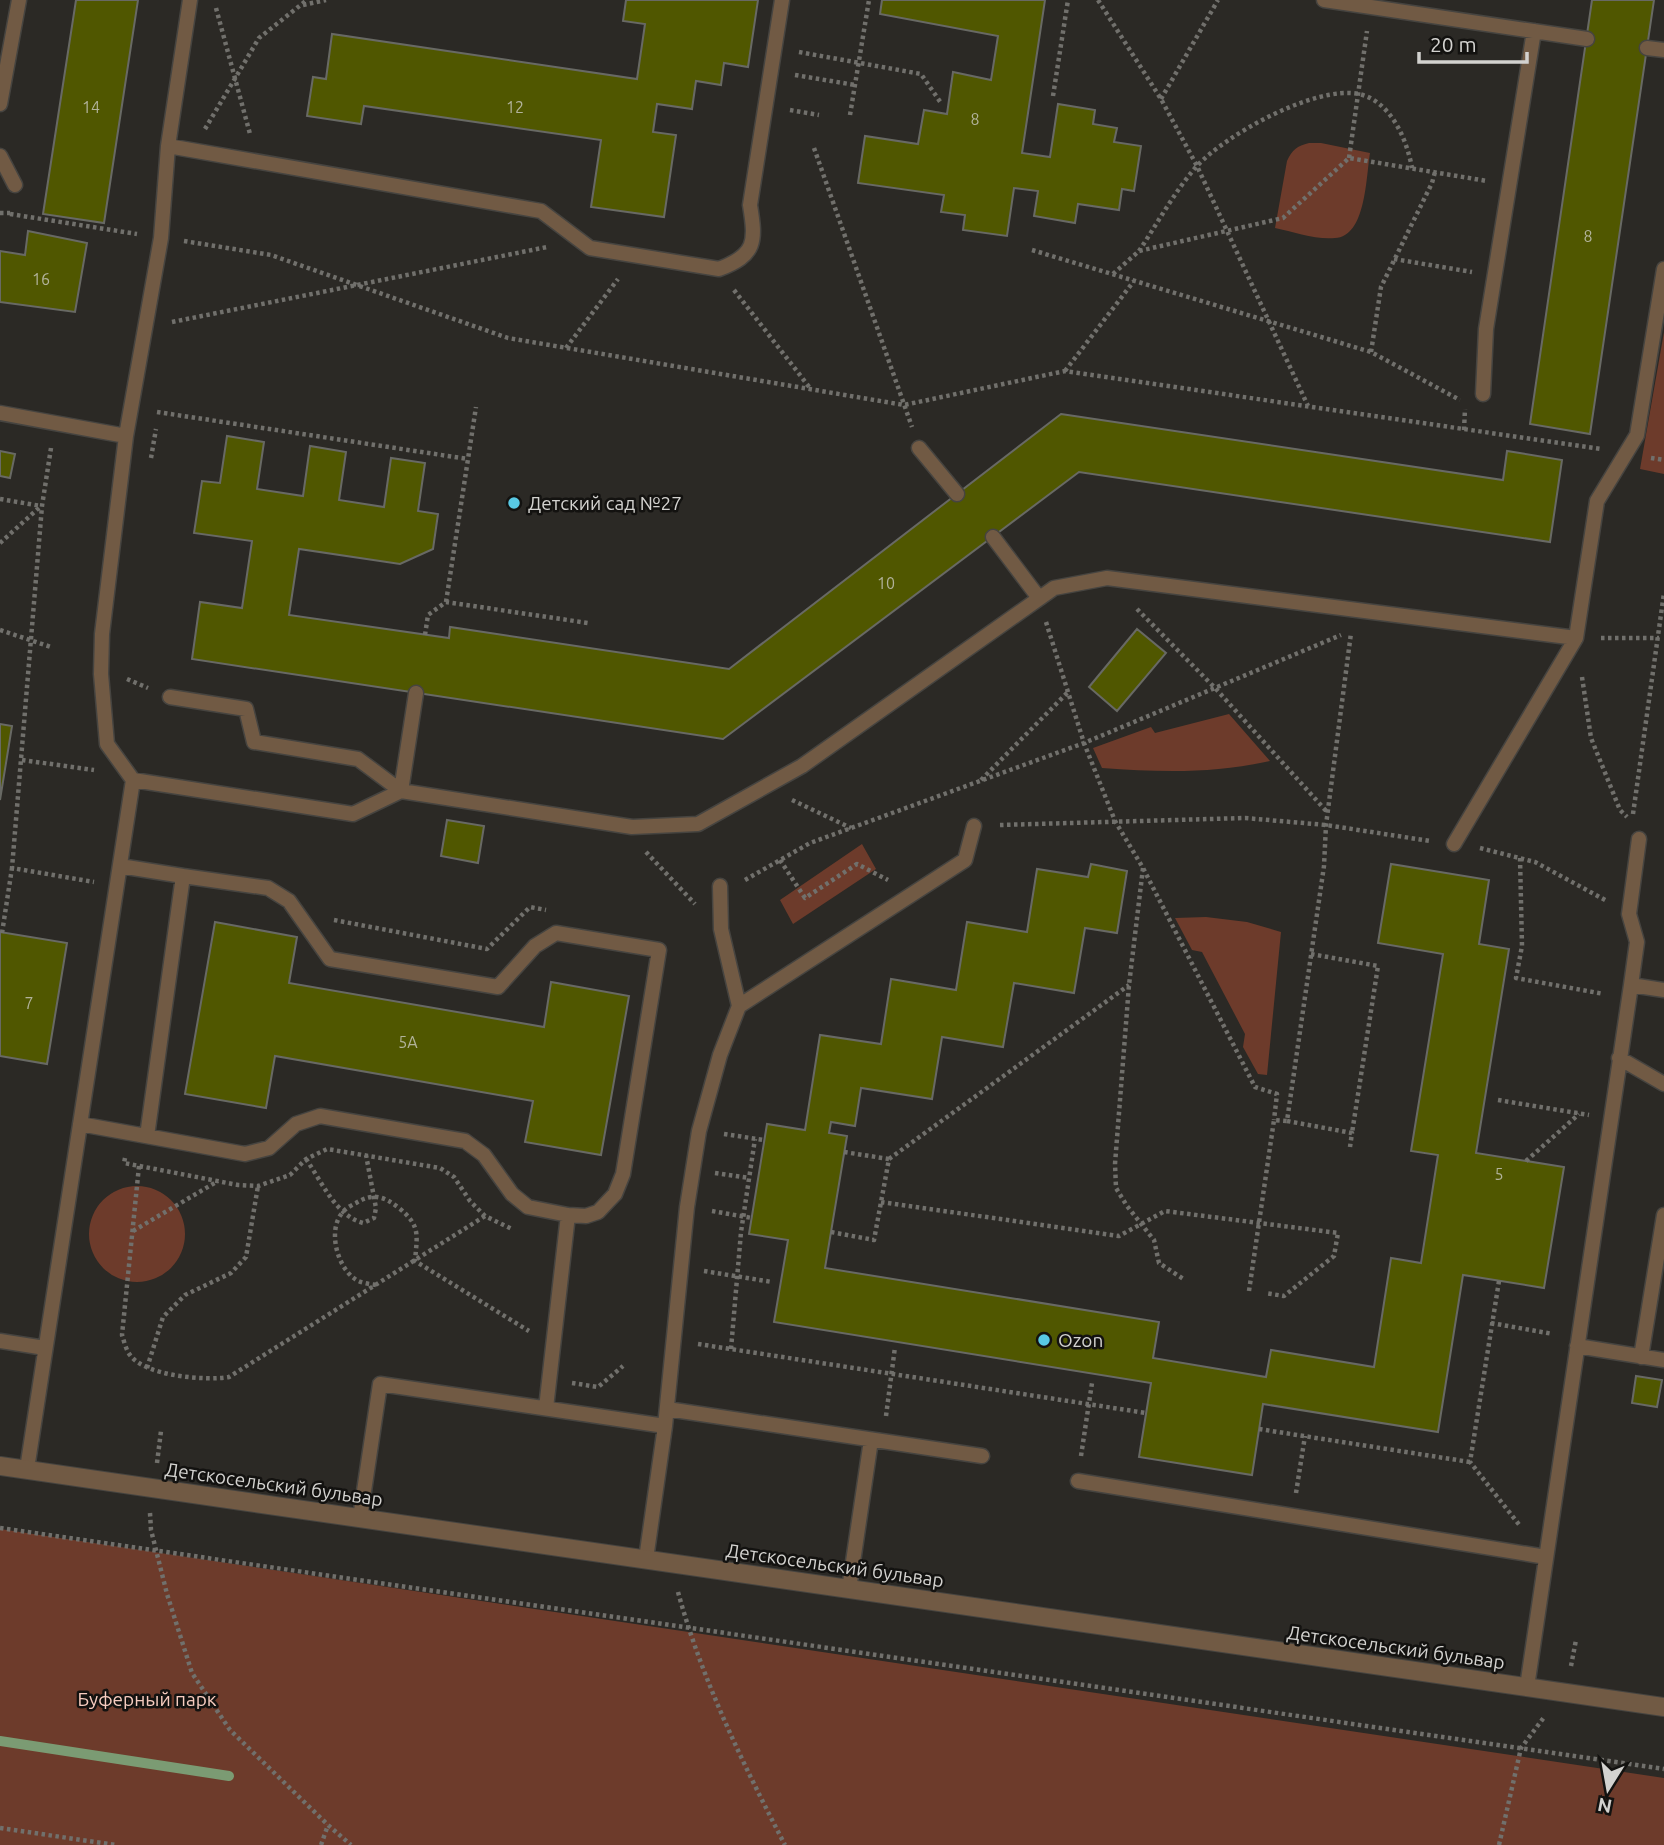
<svg xmlns="http://www.w3.org/2000/svg" width="1664" height="1845" viewBox="0 0 1664 1845" font-family="Ubuntu,sans-serif">
<style>
.green{fill:#6d3b2b}
.lines{fill:none;stroke-linecap:round;stroke-linejoin:round}
.stream{stroke:#7b9b73;stroke-width:10}
.building{fill:#505700;stroke:#686964;stroke-width:2}
.service-casing{stroke:#464440;stroke-width:17}
.minor-casing{stroke:#464440;stroke-width:20}
.path{stroke:#71706c;stroke-width:4.5;stroke-dasharray:3.5 3.5;stroke-linecap:butt}
.service{stroke:#715a44;stroke-width:14}
.minor{stroke:#715a44;stroke-width:18}
.poi-dot{fill:#58c9e4;stroke:#131210;stroke-width:2.5}
.labels{text-anchor:middle;stroke-width:5;stroke-linejoin:round;paint-order:stroke}
.number-label{font-size:16px;fill:#b2b39b}
.poi-label{font-size:19px;fill:#d3d2cf;stroke:#131210;text-anchor:start}
.street-label{font-size:19px;fill:#d3d2cf;stroke:#131210}
.park-label{font-size:19px;fill:#f7ccbf;stroke:#131210}
</style>
<rect width="100%" height="100%" fill="#2b2925"/>
<!-- green -->
<path class="green" d="M1309,143H1321L1370,153C1366,177 1366,237 1335,238C1316,240 1294,232 1275,228L1287,161C1292,150 1297,146 1309,143Z
M1664,332V474L1640,469Z
M1229,714L1270,761C1212,774 1160,772 1102,768L1093,748L1151,727L1155,733Z
M862,844L876,869L793,924L780,900Z
M1206,917L1247,922L1281,932L1267,1075L1258,1074L1243,1047L1245,1034L1202,952L1192,950L1175,918Z
M89 1234a48 48 0 1 1 96 0a48 48 0 1 1-96 0Z
M0,1529L1664,1778V1845H0Z"/>
<g class="lines">
<!-- stream -->
<path class="stream" d="M0,1741L229,1776"/>
</g>
<!-- building -->
<path class="building" d="M76,0H138L104,223L43,214Z
M626,0H758L748,67L724,63L721,85L696,81L692,109L657,104L653,132L676,135L664,217L591,207L601,140L364,106L361,124L307,116L313,77L326,79L332,34L637,79L645,24L623,21Z
M882,0H1045L1022,153L1050,157L1058,104L1095,110L1093,124L1117,128L1114,142L1141,146L1134,191L1122,189L1119,210L1078,204L1075,223L1034,216L1038,191L1014,188L1007,236L963,230L965,215L941,212L944,195L858,183L865,136L918,144L924,110L947,114L953,72L991,80L998,36L880,14Z
M1592,0H1654L1590,434L1530,424Z
M28,231L87,243L75,312L0,302V251L25,255Z
M1061,414L1503,480L1507,451L1562,460L1550,542L1079,472L723,739L192,659L200,602L242,608L252,541L194,533L202,481L220,483L227,436L264,442L257,489L303,496L310,446L346,452L339,500L384,507L391,458L425,463L418,511L438,514L433,549L400,564L299,549L289,615L449,638L450,627L729,669Z
M0,451L15,454L10,478L0,476Z
M1137,629L1166,653L1117,711L1089,687Z
M0,724L12,726L0,800Z
M447,820L484,826L478,863L441,856Z
M1091,864L1127,871L1117,933L1085,928L1074,993L1014,983L1003,1047L942,1037L932,1099L861,1088L855,1126L831,1122L829,1133L847,1136L825,1268L1159,1322L1153,1358L1266,1377L1271,1350L1374,1367L1391,1258L1421,1263L1438,1155L1411,1151L1443,954L1378,943L1391,864L1489,880L1479,944L1509,949L1476,1153L1564,1167L1544,1288L1463,1275L1438,1432L1263,1404L1252,1475L1139,1457L1151,1383L774,1322L788,1240L749,1234L767,1124L805,1130L820,1035L881,1044L891,979L956,990L967,922L1027,932L1037,869L1088,877Z
M215,922L297,937L289,983L544,1027L551,982L629,996L601,1155L525,1142L533,1101L275,1056L266,1108L185,1094Z
M0,932L67,943L47,1064L0,1056Z
M1636,1376L1662,1380L1657,1407L1632,1403Z"/>
<g class="lines">
<defs>
<path id="service" d="M1324,0L1587,39
M1647,48L1664,50
M0,104L19,0
M168,146L541,211L590,248L719,269C756,255 756,242 750,205L782,0
M0,156L15,185
M1483,394L1486,329L1534,31
M0,413L126,436
M919,448L957,494
M993,537L1039,598
M170,697L246,709L254,742L358,759L401,791L632,827L698,824L802,766L1054,588L1107,578L1576,638L1597,501L1637,435L1664,269
M133,780L353,814L401,791L416,693
M1454,844L1576,638
M120,866L183,876
M1631,985L1664,990
M739,1006L965,860L974,826
M1619,1058L1664,1084
M80,1124L245,1154L269,1148L296,1124L320,1116L465,1141L484,1155L512,1194L528,1207L568,1215L586,1216L598,1212L615,1194L623,1174L659,950L556,933L535,946L498,987L330,959L289,901L268,888L183,876L147,1136
M0,1341L45,1348
M1577,1346L1664,1360
M1641,1357L1664,1215
M546,1408L568,1215
M667,1409L982,1456
M27,1469L133,780L107,744L101,674L102,634L126,436L161,238L168,146L190,0
M1078,1481L1546,1557
M360,1518L380,1384L665,1426
M646,1559L665,1426L687,1207L699,1131L720,1055L739,1006L721,929L720,886
M849,1589L871,1440
M1527,1687L1631,985L1637,942L1629,914L1639,839"/>
<path id="minor" d="M0,1466L1664,1707"/>
</defs>
<!-- service casing -->
<use href="#service" class="service-casing"/>
<!-- minor casing -->
<use href="#minor" class="minor-casing"/>
<!-- path -->
<path class="path" d="M1098,0L1161,99L1197,166L1308,406
M303,5L326,0
M216,8L250,134
M799,52L921,74L941,103
M795,75L855,85
M1053,96L1068,0
M1161,99L1218,0
M790,110L819,115
M850,115L869,0
M205,129L259,38L307,0
M814,148L912,427
M1349,158L1367,31
M0,213H10
M10,214L137,234
M184,241L271,255L508,338L904,405L1065,371L1601,449
M1032,250L1371,352L1460,400
M1139,251C1157,224 1175,191 1196,167C1225,135 1315,85 1359,94C1391,101 1407,140 1412,168
M1394,259L1472,272
M1113,274L1139,251L1283,218L1349,158L1487,181
M734,290L810,388
M172,322L547,247
M566,348L618,279
M1371,352L1381,287L1432,183L1435,172
M1065,371L1134,281
M157,412L468,459
M1464,430L1465,409
M51,448L42,506L12,868L94,882
M151,458L156,429
M1651,458L1664,460
M0,499L41,506
M0,543L41,506
M446,602L476,407
M1137,609L1216,689L1328,813
M1046,622L1084,743L1115,821L1143,868L1255,1087L1277,1094L1274,1120
M0,630L51,647
M425,635L428,615L446,602L588,623
M1601,638H1659
M1582,677L1591,738L1620,810L1627,817
M127,679L148,688
M22,760L94,770
M981,780L1069,691
M792,800L851,828
M1633,814L1664,593
M1000,825L1245,818L1326,825L1430,841
M1480,848L1535,862L1607,901
M646,852L695,904
M1520,858L1522,946L1516,978L1604,994
M780,860L805,898L857,864L888,880
M1143,868L1129,985L1115,1164L1116,1188L1127,1206L1154,1240L1159,1263L1185,1280
M745,880L810,843L1084,743L1341,635
M334,920L487,949L530,907L546,910
M2,933L12,868
M1311,954L1378,966L1352,1133
M1498,1100L1589,1115
M1287,1121L1352,1133L1350,1147
M724,1134L764,1140
M125,1158L124,1163L238,1185L258,1186L290,1175L306,1159L327,1149L440,1168L454,1177L470,1201L485,1216L512,1229
M306,1159C322,1182 336,1216 363,1223L374,1218L376,1208L366,1155
M889,1159L1129,985
M1526,1161L1579,1114
M139,1166L122,1335C124,1341 126,1350 130,1355C145,1376 205,1381 229,1377L485,1216
M715,1173L749,1178
M881,1202L1119,1236L1165,1211L1338,1233L1334,1256L1284,1296L1265,1293
M712,1211L752,1218
M133,1231L218,1181
M831,1232L874,1240L889,1159L844,1152
M704,1271L772,1282
M1499,1281L1470,1462L1521,1527
M376,1285C370,1284 360,1283 355,1279C337,1267 327,1229 343,1212C346,1208 352,1205 356,1203C373,1192 385,1197 399,1208C421,1226 417,1235 415,1261L529,1331
M1249,1291L1274,1120L1287,1121L1324,866L1326,825L1351,633
M1491,1323L1553,1334
M698,1344L1146,1413
M731,1349L741,1232L755,1139
M147,1368L163,1317L185,1295L231,1273L246,1257L258,1186
M572,1383L598,1387L623,1366
M886,1416L895,1347
M1259,1429L1470,1462
M1081,1456L1092,1383
M157,1463L161,1431
M1296,1493L1305,1436
M150,1513L151,1530L167,1594L192,1673L230,1730L328,1825L351,1845
M0,1528L1664,1769
M678,1592C702,1680 743,1764 785,1845
M1571,1666L1576,1640
M0,1828L116,1845
M321,1845L328,1825
M1499,1845L1521,1748L1545,1716"/>
<!-- service -->
<use href="#service" class="service"/>
<!-- minor -->
<use href="#minor" class="minor"/>
</g>
<!-- markers -->
<g class="poi-dot">
<circle cx="514" cy="503" r="7"/>
<circle cx="1044" cy="1340" r="7"/>
</g>
<g class="labels">
<!-- number labels -->
<g class="number-label">
<text x="91" y="113">14</text>
<text x="515" y="113">12</text>
<text x="975" y="125">8</text>
<text x="1588" y="242">8</text>
<text x="41" y="285">16</text>
<text x="886" y="589">10</text>
<text x="29" y="1009">7</text>
<text x="408" y="1048">5А</text>
<text x="1499" y="1180">5</text>
</g>
<!-- poi labels -->
<g class="poi-label">
<text x="528" y="510">Детский сад №27</text>
<text x="1058" y="1347">Ozon</text>
</g>
<!-- street labels -->
<g class="street-label">
<text transform="translate(274 1484) rotate(8)" y="7">Детскосельский бульвар</text>
<text transform="translate(835 1565) rotate(8)" y="7">Детскосельский бульвар</text>
<text transform="translate(1396 1647) rotate(8)" y="7">Детскосельский бульвар</text>
</g>
<!-- park labels -->
<g class="park-label">
<text x="147" y="1706">Буферный парк</text>
</g>
</g>
<!-- north arrow -->
<g transform="translate(1608 1789) rotate(191)" stroke="#131210" stroke-width="5" paint-order="stroke">
<path d="M0-5L12 26L0 18L-12 26Z" fill="#d3d2cf"/>
<text y="-10" font-size="19" font-weight="bold" text-anchor="middle" fill="#d3d2cf">N</text>
</g>
<!-- scale -->
<path d="M1419 52v10h108v-10" fill="none" stroke="#d3d2cf" stroke-width="3.5"/>
<text x="1430" y="52" font-size="21" fill="#d3d2cf" stroke="#131210" stroke-width="5" paint-order="stroke">20 m</text>
</svg>
